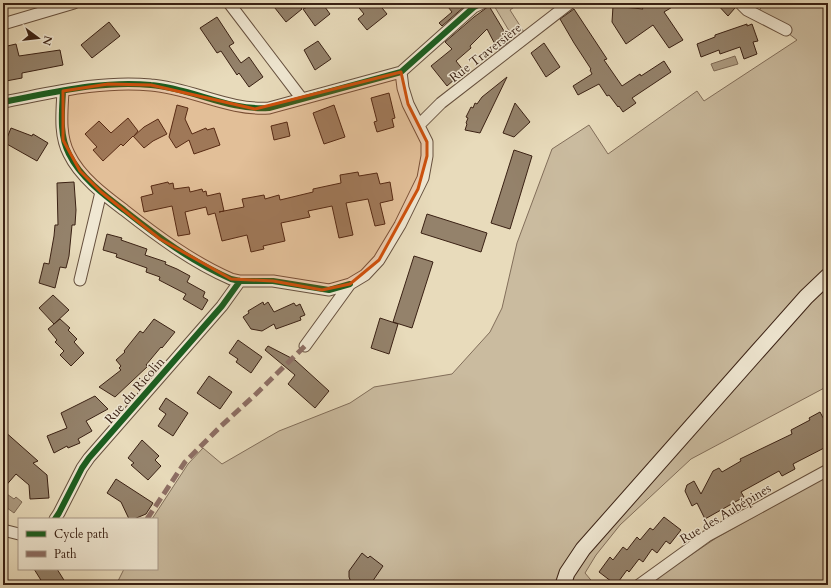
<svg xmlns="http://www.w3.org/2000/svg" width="831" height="588" viewBox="0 0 831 588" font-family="Cardo,serif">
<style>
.green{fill:#cabb9f;stroke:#826e5a}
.water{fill:#ad9c82;stroke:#7f6b56}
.building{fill:#94826b;stroke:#3a2114}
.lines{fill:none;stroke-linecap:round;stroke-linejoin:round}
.minor-casing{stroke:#66503e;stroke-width:13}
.secondary-casing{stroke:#3a2114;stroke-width:17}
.minor{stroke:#f0e8d3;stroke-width:11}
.secondary{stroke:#f0e8d3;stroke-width:15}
.quiet{stroke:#8d6e63;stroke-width:5;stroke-dasharray:10 5;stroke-linecap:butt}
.cycleway-casing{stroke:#f0e8d3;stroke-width:8}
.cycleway{stroke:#1b5e20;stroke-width:6}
.marked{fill:#ce510d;fill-opacity:0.2;stroke:#ce510d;stroke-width:3;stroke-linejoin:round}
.labels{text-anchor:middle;stroke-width:3;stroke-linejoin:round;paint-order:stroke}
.street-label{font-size:13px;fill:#3a2114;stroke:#f0e8d3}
</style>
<rect width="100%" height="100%" fill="#e8dbbb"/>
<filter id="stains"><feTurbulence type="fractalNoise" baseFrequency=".005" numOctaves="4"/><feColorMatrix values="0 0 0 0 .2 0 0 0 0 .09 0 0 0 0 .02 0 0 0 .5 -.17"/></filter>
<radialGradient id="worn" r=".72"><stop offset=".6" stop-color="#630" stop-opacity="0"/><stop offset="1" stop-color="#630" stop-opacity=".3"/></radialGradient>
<!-- green -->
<path class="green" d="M495,3H520L510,10L524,32L514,39L493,4Z
M764,3H828V386L691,459L620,525L596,555L585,573L595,585H116L124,569H157V519H152L188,464L203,448L222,464L279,431L350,403L374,387L452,374L490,332L502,308L517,243L552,149L589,125L608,154L697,91L704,101L797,40L759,11Z
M828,476V585H647L716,538Z"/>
<!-- water -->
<path class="water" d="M735,56L738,64L714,71L711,64Z
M4,492L14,499L16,497L22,502L14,513L3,505V494Z"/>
<!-- building -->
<path class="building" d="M271,3H297L302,9L286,22Z
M316,3H322L330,14L315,26L303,9Z
M355,3H378L387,14L367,30L358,19L364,14Z
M445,3H462L465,6L442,26L439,23L452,12Z
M639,3H679L664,12L683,40L669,48L653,25L626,44L612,22L613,6L643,9Z
M716,3H733L735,8L728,16Z
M489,6L510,41L498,50L487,29L470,46L471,48L456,61L464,71L447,86L431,66L452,49L445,42L474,17Z
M574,9L607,59L604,60L622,86L640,74L641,76L664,61L671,72L632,98L636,103L623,112L619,106L618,107L609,95L607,96L599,84L578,95L573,86L592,74L590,70L591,69L574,43L560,19Z
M217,17L234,43L229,46L241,63L249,57L263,77L249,87L239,73L237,75L221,51L217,53L200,28Z
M109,22L120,36L92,58L81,45Z
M747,24V26L752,24L758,41L753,42L757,54L744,59L740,47L720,54L719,50L701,57L697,44L715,37V35Z
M318,41L331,59L315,70L304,50Z
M544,43L560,67L546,77L531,53Z
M16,44L19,56L60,50L63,65L22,73V78L6,81L3,65V47Z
M507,77L480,133L465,130L467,124L466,123L468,118L466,117L471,107L473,108L475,103L477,104L482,97Z
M389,93L395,118L392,119L394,127L377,132L374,122L377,121L371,98Z
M515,103L530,122L514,137L503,133Z
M177,105L188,108L185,119L192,134L206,128L207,130L214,128L220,145L194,154L189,140L176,148L169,137Z
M334,105L345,137L324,144L313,113Z
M128,118L138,131L134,136L144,127L158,119L167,134L153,141L144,148L133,136L123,146L121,144L103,161L93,150L97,147L85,134L99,121L111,133Z
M287,122L290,136L274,140L271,126Z
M11,128L32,136L33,134L48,143L37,161L5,143Z
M514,150L532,156L510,229L491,223Z
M358,172L359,176L377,173L380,184L390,182L393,200L380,203L385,224L375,226L368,199L346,203L353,235L339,238L332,206L308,211L310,217L281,223L285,241L263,246L264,249L251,252L247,235L222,241L215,213L208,215L206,207L185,212L190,234L178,236L172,206L144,212L141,197L153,194L151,186L168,182L169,184L173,183L174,189L189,187L190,192L202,189L203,192L206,191L207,196L220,193L224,211L219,212L244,207L242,199L264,195L265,199L279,195L280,200L313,192V189L341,183L340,175Z
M74,182L76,210L75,225H72L69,256L66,268L60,267L55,288L39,283L44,263L49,264L54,236L55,225H58L57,183Z
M427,214L487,233L481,252L421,233Z
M107,234L122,238L121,240L147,249L145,255L166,262L165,264L177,269L190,276L187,282L205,292L203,297L208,300L202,310L183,299L186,294L159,280L160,277L146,272L147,268L116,257L117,254L103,250Z
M414,256L433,262L412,328L393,322Z
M53,295L69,310L54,324L39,308Z
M263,302L264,305L268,302L274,312L294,303L296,306L300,304L305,315L300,317L301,320L276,329L274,324L262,331L251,329L243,317L249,313L248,311Z
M380,318L398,324L389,354L371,348Z
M60,319L70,328L68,330L77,339L74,342L84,353L71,366L60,355L64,351L55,342L57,340L48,329Z
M154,319L175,332L162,348L161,347L146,365L148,366L115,397L99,387L121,370L119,368L121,366L116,360L125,352L124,351L140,331L143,333Z
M238,340L262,357L251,373L236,362L238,359L229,353Z
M268,346L295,360L329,391L315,408L288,384L295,375L265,350Z
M209,376L232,392L220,409L197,393Z
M95,396L108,409L86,421L92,431L78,439L80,443L68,448L67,446L54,453L47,436L67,428L61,413Z
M166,398L188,413L173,436L158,426L166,414L159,409Z
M820,412L828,427V446L793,464L795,469L782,476L779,471L741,492L744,497L705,519L697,503L692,506L685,491L687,485L694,481L701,494L713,471L719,468L722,472L741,461L740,459L792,434L791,430L810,420L809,418Z
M3,430L38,461L33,463L47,475L49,498L30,499L29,485L16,474L3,489Z
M142,440L159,456L155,460L161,466L148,480L131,465L134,463L128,458Z
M116,479L153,503L146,514L134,519H129L121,502L107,493Z
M664,517L681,530L670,544L666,541L657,553L652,549L643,562L639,559L629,572L627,570L616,585L599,572L610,557L613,560L623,547L627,550L637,537L640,540L650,528L653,530Z
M362,553L368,558L370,556L383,566L370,585H358L351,582L349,577V571Z
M34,569H57L67,585H44Z"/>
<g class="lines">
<defs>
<path id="minor" d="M229,3L302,99
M740,3L747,10L786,30
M3,24L74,3
M63,91C62,112 59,135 69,154C80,177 104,195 124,210C157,236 192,262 231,279L240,281H273L329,290L350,284
M3,102C51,93 101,80 151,85C191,88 229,111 269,108L401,72L474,7L482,3
M419,125L441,103L570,3
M80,280L101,192
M305,346L350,284L365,275L379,260L400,225L423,178L427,156V142L408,104L403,88L401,72
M55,519L59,513L82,468L89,458L222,306L240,281
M3,530L19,534
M639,585L707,536L828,470"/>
<path id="secondary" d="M563,585L567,573L583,549L758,351L806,297L828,276"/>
</defs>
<!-- minor casing -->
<use href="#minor" class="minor-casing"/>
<!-- secondary casing -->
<use href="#secondary" class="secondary-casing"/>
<!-- minor -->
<use href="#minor" class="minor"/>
<!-- secondary -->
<use href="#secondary" class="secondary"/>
<!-- quiet -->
<path class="quiet" d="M147,519L185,462L220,427L256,394L305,346"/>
<defs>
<path id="cycleway" d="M63,91C62,112 59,135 69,154C80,177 104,195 124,210C157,236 192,262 231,279L240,281H273L329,290L350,284
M3,102C51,93 101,80 151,85C191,88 229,111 269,108L401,72L474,7L482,3
M55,519L59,513L82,468L89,458L222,306L240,281"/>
</defs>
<!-- cycleway casing -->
<use href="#cycleway" class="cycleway-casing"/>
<!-- cycleway -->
<use href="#cycleway" class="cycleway"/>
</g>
<!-- marked area -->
<path class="marked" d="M401,72L408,104L427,142V156L418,189L379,260L350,284L322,290L273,281L231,279L160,239L101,192L80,171L63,140V91L108,84L151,85L255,109Z"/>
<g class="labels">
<!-- street labels -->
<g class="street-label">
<text transform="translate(485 52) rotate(-38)" y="5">Rue Traversière</text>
<text transform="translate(134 390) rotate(-49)" y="5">Rue du Ricolin</text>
<text transform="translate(725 513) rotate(-31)" y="5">Rue des Aubépines</text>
</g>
</g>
<!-- margin -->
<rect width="831" height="588" fill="none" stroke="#e8dbbb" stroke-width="16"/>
<rect x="4" y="4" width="823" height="580" fill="none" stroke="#3a2114" stroke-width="2"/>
<rect x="8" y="8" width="815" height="572" fill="none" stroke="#3a2114"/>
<!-- legend -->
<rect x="18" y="518" width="140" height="52" fill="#f0e8d3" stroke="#a79887"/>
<rect x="26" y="531" width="20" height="6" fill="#1b5e20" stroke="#a79887"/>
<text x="54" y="538" font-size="12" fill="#3a2114">Cycle path</text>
<rect x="26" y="551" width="20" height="6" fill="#8d6e63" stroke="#a79887"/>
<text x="54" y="558" font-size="12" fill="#3a2114">Path</text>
<!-- north arrow -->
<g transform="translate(38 38) rotate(105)" stroke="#f0e8d3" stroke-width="3" paint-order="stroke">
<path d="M0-3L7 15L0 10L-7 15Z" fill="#3a2114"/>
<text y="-6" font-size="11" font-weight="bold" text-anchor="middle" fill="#3a2114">N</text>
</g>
<rect width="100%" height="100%" filter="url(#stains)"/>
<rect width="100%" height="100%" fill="url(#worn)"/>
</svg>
